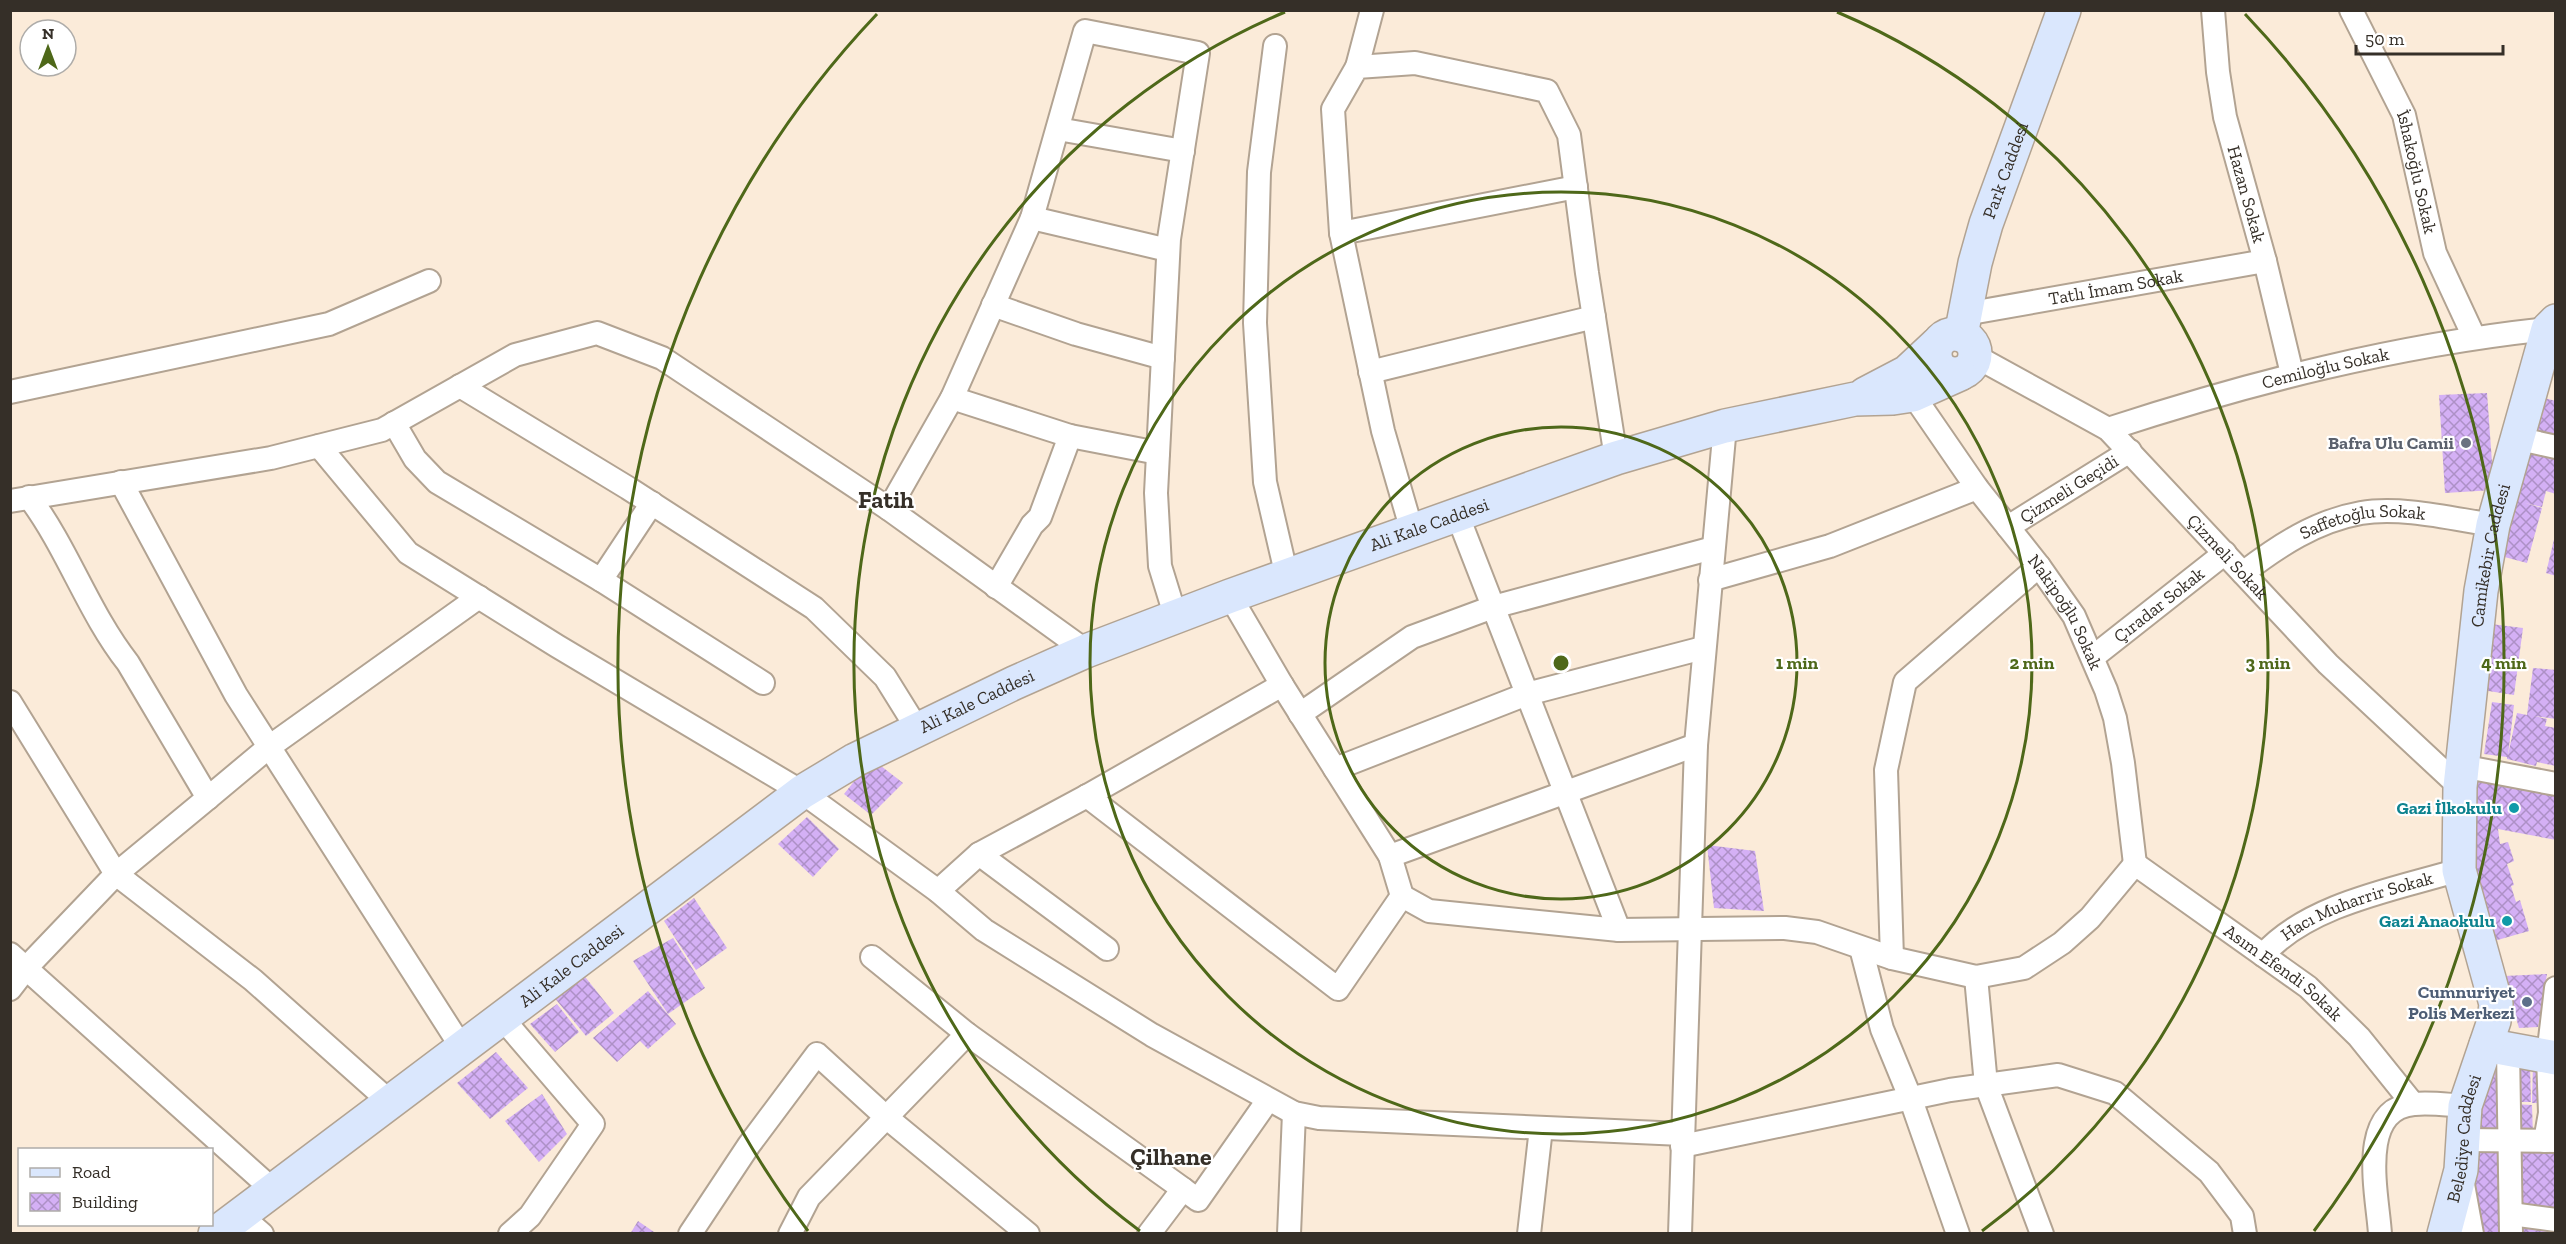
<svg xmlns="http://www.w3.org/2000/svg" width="2566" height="1244" viewBox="0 0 2566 1244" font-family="'Zilla Slab',serif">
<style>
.building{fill:url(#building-cross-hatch)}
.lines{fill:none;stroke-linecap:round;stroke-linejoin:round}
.street-casing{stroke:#b2a392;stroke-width:26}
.secondary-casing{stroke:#b2a392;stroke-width:36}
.street{stroke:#fff;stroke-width:22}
.secondary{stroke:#dae7fd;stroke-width:33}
.ring{fill:none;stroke:#4e6819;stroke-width:3}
.worship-dot{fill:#6b7280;stroke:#fff;stroke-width:2}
.culture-dot{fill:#0f9aa8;stroke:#fff;stroke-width:2}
.service-dot{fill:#5c6f8a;stroke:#fff;stroke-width:2}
.labels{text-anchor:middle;stroke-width:4.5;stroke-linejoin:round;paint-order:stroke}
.street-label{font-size:18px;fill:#352f28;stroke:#fff}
.worship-label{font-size:18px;font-weight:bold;fill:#5b616d;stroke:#fff;text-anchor:end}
.culture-label{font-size:18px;font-weight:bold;fill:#0d838f;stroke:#fff;text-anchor:end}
.service-label{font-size:18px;font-weight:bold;fill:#4e5e75;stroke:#fff;text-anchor:end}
.district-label{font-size:24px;font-weight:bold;fill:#352f28;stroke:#fff}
.centre{fill:#4e6819;stroke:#fff;stroke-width:3}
.ring-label{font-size:18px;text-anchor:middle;font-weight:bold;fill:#4e6819;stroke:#fff;stroke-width:4.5;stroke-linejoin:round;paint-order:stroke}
</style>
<defs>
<pattern id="building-cross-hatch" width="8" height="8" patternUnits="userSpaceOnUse" patternTransform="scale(1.5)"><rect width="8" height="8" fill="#d4b0f5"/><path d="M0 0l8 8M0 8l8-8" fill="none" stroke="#ad90c6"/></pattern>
</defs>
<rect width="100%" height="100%" fill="#fbebd9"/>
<!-- building -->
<path class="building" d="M2487,393L2494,490L2445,493L2439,395Z
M2536,396L2556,401V441L2527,433Z
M2526,448L2556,453V494L2546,491L2542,507L2525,503L2542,508L2527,563L2497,555Z
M2555,535H2556V576L2546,573Z
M2491,624L2523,628L2514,695L2482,690Z
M2533,668L2556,670V719L2534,716L2547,719L2545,726L2556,728V766L2537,762L2536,766L2507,759V757L2484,754L2492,702L2514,705L2508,755L2517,713L2527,715Z
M872,759L903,783L871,815L844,794Z
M2478,778L2556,792V840L2498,829L2500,844L2508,842L2514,861L2507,864L2514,885L2511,886L2516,902L2520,900L2529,931L2494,941L2469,855L2470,824Z
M807,817L839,849L813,877L778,844Z
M1707,845L1755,851L1764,911L1714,908Z
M694,898L727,948L696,970L664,921Z
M673,938L705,988L668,1014L633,961Z
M582,973L614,1013L586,1036L553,996Z
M2547,974L2538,1027L2519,1028L2504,976Z
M648,991L676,1024L648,1049L640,1041L617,1062L593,1038Z
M557,1004L579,1032L555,1052L530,1024Z
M496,1052L528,1088L490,1119L457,1083Z
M2546,1061L2547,1103H2532L2533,1062Z
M2512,1064H2530L2531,1102H2512Z
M2488,1065L2502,1066L2503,1137L2476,1138Z
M542,1094L567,1134L539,1162L505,1121Z
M2513,1104L2532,1105L2533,1137H2514Z
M2469,1144H2503L2505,1234H2475Z
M2517,1146L2556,1147V1215L2520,1210Z
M2520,1219L2556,1224V1234H2519Z
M638,1221L657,1234H630Z"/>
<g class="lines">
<defs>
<g id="street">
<path id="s1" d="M2213,10L2218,72L2225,117L2265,261L2292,374"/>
<path id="s2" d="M2351,10L2404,115L2435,253L2474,337"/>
<path d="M1275,46L1259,172L1255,323L1265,482L1287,577"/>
<path d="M1357,67L1372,10"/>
<path d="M1058,129L1183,151"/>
<path d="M1032,218L1168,250"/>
<path d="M1341,233L1576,187"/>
<path d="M993,305L1076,334L1163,358"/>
<path id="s3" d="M1965,314L2265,261"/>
<path id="s4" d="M1975,356L2108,429L2328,664L2460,787"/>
<path d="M1370,372L1594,317"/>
<path d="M460,386L628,488L814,608L885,677L918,730"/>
<path d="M10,392L329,324L429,281"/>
<path id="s5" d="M1913,395L1977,488L2039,566L2074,616L2106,690L2115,718L2123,763L2135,864"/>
<path d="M952,398L1070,436L1158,453"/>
<path d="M394,423L415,459L437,482L601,580L763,683"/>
<path id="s6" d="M2108,429C2252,382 2397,345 2548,329"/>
<path d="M2516,438L2556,447"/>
<path d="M319,446L408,553L557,646L802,792L938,891L984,930L1152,1035L1294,1113L1319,1118L1682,1134"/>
<path d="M121,482L236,695L462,1048"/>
<path d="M29,497C68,549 88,612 128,663L208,798"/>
<path d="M10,501L271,458L382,430L515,355L597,333L662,358L889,509L1086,651"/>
<path d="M889,509L952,398L1032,218L1085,31L1198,53L1169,239L1156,493L1160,566L1176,618"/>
<path d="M1457,514L1619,930"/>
<path id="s7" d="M2008,527L2130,451"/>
<path d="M1412,531L1383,431L1341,233L1333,109L1357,67L1415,63L1547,91L1569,135L1587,273L1616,458"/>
<path id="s8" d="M2243,573C2278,546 2316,521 2361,513C2401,506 2453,519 2493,525"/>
<path d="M601,580L652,503"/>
<path d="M1710,580L1830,546L1977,488"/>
<path d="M996,587L1032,525L1040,517L1070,436"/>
<path d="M1230,596L1282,685L1390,856L1402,896L1429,911L1619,930L1785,928L1817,932L1892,958L1976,977L2024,968L2062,943L2090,918L2135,864"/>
<path id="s9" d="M2093,657L2225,553"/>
<path d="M10,702L116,874L253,980L390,1102"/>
<path d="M1300,714L1412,637L1493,607L1713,548"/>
<path d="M2461,766L2556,784"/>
<path d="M1335,769L1527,694L1703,648"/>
<path d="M1087,796L1338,989L1402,896"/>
<path d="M979,854L1107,949"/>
<path d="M1390,856L1696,745"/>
<path id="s10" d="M2135,864L2308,987L2359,1037L2413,1104"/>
<path d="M938,891L979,854L1087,796L1282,685"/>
<path d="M1861,948L1882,1029L1910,1097L1958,1234"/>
<path d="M10,954L273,1190"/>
<path id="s11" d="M2263,955C2308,904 2396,889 2459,870"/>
<path d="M872,957L967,1034L1183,1189"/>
<path d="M1892,958L1886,770L1905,682L2039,566"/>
<path d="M1976,977L1986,1085L2042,1234"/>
<path d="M10,989L27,967L116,874L208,798L269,747L479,597"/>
<path d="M502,1018L593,1124L530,1216L510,1234"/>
<path d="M2508,1049L2511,1234"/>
<path d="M2463,1140L2556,1141"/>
<path d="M2545,1141L2550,1113L2548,1056L2556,988"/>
<path d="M1682,1146L1950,1090L2058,1075L2115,1093L2209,1172L2242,1216L2245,1234"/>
<path d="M2462,1179L2472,1234"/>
<path d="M2511,1214L2556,1220"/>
<path d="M240,1215L262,1234"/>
<path d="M690,1234L749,1145L817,1054L886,1117L1028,1234"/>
<path d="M790,1234L809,1197L967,1034"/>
<path d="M1149,1234L1183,1189L1198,1200L1268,1100"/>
<path d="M1289,1234L1294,1113"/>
<path d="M1529,1234L1541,1128"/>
<path d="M1680,1234L1696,745L1725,426"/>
<path d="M2380,1234C2378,1197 2356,1109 2414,1104C2430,1102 2448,1105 2465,1106"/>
</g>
<g id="secondary">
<circle cx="1955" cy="354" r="20"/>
<path id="s12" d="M1961,335L1975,263L1986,224L2064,10"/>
<path d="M1865,394L1907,372L1937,344"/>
<path d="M2486,1045L2556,1058"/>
<path id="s13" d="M215,1234L802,792L855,760L1014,683L1086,651L1230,596L1616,458L1725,426L1855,399L1893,398L1913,395L1960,374"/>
<path id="s14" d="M2444,1234L2461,1170L2465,1106L2494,1021L2496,1004L2459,870L2460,787L2481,591L2493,525L2548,329L2556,321"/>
</g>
</defs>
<!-- street casing -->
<use href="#street" class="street-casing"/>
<!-- secondary casing -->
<use href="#secondary" class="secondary-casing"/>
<!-- street -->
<use href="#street" class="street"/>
<!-- secondary -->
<use href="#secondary" class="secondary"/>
</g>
<!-- distance rings -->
<g class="ring">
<circle cx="1561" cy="663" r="236"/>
<circle cx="1561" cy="663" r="471"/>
<path d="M1140 1231A707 707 0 0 1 1285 12M1837 12A707 707 0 0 1 1982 1231"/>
<path d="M808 1231A943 943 0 0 1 877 14M2245 14A943 943 0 0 1 2314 1231"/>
</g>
<!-- markers -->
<circle class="worship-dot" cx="2466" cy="443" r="6"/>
<g class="culture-dot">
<circle cx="2514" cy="808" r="6"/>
<circle cx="2507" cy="921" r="6"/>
</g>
<circle class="service-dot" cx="2527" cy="1002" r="6"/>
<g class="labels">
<!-- street labels -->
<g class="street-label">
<text dy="6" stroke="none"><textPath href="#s12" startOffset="171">Park Caddesi</textPath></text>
<text dy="6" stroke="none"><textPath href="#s2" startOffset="176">İshakoğlu Sokak</textPath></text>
<text dy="6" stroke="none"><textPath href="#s1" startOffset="188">Hazan Sokak</textPath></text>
<text dy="6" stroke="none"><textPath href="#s3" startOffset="153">Tatlı İmam Sokak</textPath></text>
<text dy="6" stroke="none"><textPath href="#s6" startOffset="226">Cemiloğlu Sokak</textPath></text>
<text dy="6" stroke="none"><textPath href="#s7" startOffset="72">Çizmeli Geçidi</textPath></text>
<text dy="6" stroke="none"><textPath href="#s13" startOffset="1418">Ali Kale Caddesi</textPath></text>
<text dy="6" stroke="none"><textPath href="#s8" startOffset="134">Saffetoğlu Sokak</textPath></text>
<text dy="6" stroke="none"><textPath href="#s4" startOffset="327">Çizmeli Sokak</textPath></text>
<text dy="6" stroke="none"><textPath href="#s14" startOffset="693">Camikebir Caddesi</textPath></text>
<text dy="6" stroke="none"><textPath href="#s9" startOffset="84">Çıradar Sokak</textPath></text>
<text dy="6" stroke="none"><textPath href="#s5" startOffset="266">Nakipoğlu Sokak</textPath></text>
<text dy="6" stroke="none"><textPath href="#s13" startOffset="932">Ali Kale Caddesi</textPath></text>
<text dy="6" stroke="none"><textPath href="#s11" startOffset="108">Hacı Muharrir Sokak</textPath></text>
<text dy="6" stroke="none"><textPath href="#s13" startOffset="446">Ali Kale Caddesi</textPath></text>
<text dy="6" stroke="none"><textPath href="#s10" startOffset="184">Asım Efendi Sokak</textPath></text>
<text dy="6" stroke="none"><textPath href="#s14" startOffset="98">Belediye Caddesi</textPath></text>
</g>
<!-- worship labels -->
<g class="worship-label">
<text x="2454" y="449">Bafra Ulu Camii</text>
</g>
<!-- culture labels -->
<g class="culture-label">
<text x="2502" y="814">Gazi İlkokulu</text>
<text x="2495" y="927">Gazi Anaokulu</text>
</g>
<!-- service labels -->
<g class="service-label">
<text x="2515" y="998">Cumnuriyet<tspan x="2515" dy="21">Polis Merkezi</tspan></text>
</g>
<!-- district labels -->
<g class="district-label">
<text x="886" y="508">Fatih</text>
<text x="1171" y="1165">Çilhane</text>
</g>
</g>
<circle cx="1561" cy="663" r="9" class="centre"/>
<g class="ring-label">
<text x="1797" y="669">1 min</text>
<text x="2032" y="669">2 min</text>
<text x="2268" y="669">3 min</text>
<text x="2504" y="669">4 min</text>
</g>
<!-- border -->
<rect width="2566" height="1244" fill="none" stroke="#352f28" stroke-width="24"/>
<!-- legend -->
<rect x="18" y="1148" width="195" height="78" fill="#ffffff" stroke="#aeaca9" stroke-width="1.5"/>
<rect x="30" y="1168" width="30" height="9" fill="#dae7fd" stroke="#aeaca9" stroke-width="1.5"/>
<text x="72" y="1178" font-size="18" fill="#352f28">Road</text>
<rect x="30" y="1193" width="30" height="18" fill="url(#building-cross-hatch)" stroke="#aeaca9" stroke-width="1.5"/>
<text x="72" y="1208" font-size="18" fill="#352f28">Building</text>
<!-- north arrow -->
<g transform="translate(48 48)"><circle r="28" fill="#ffffff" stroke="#aeaca9" stroke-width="1.5"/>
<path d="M0-4.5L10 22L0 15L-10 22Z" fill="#4e6819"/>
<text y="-9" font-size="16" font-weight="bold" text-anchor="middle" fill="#352f28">N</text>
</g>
<!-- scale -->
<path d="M2356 45v9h147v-9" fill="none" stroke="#352f28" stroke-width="3"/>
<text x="2365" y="45" font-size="18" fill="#352f28" stroke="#ffffff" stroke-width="4.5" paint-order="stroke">50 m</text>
</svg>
